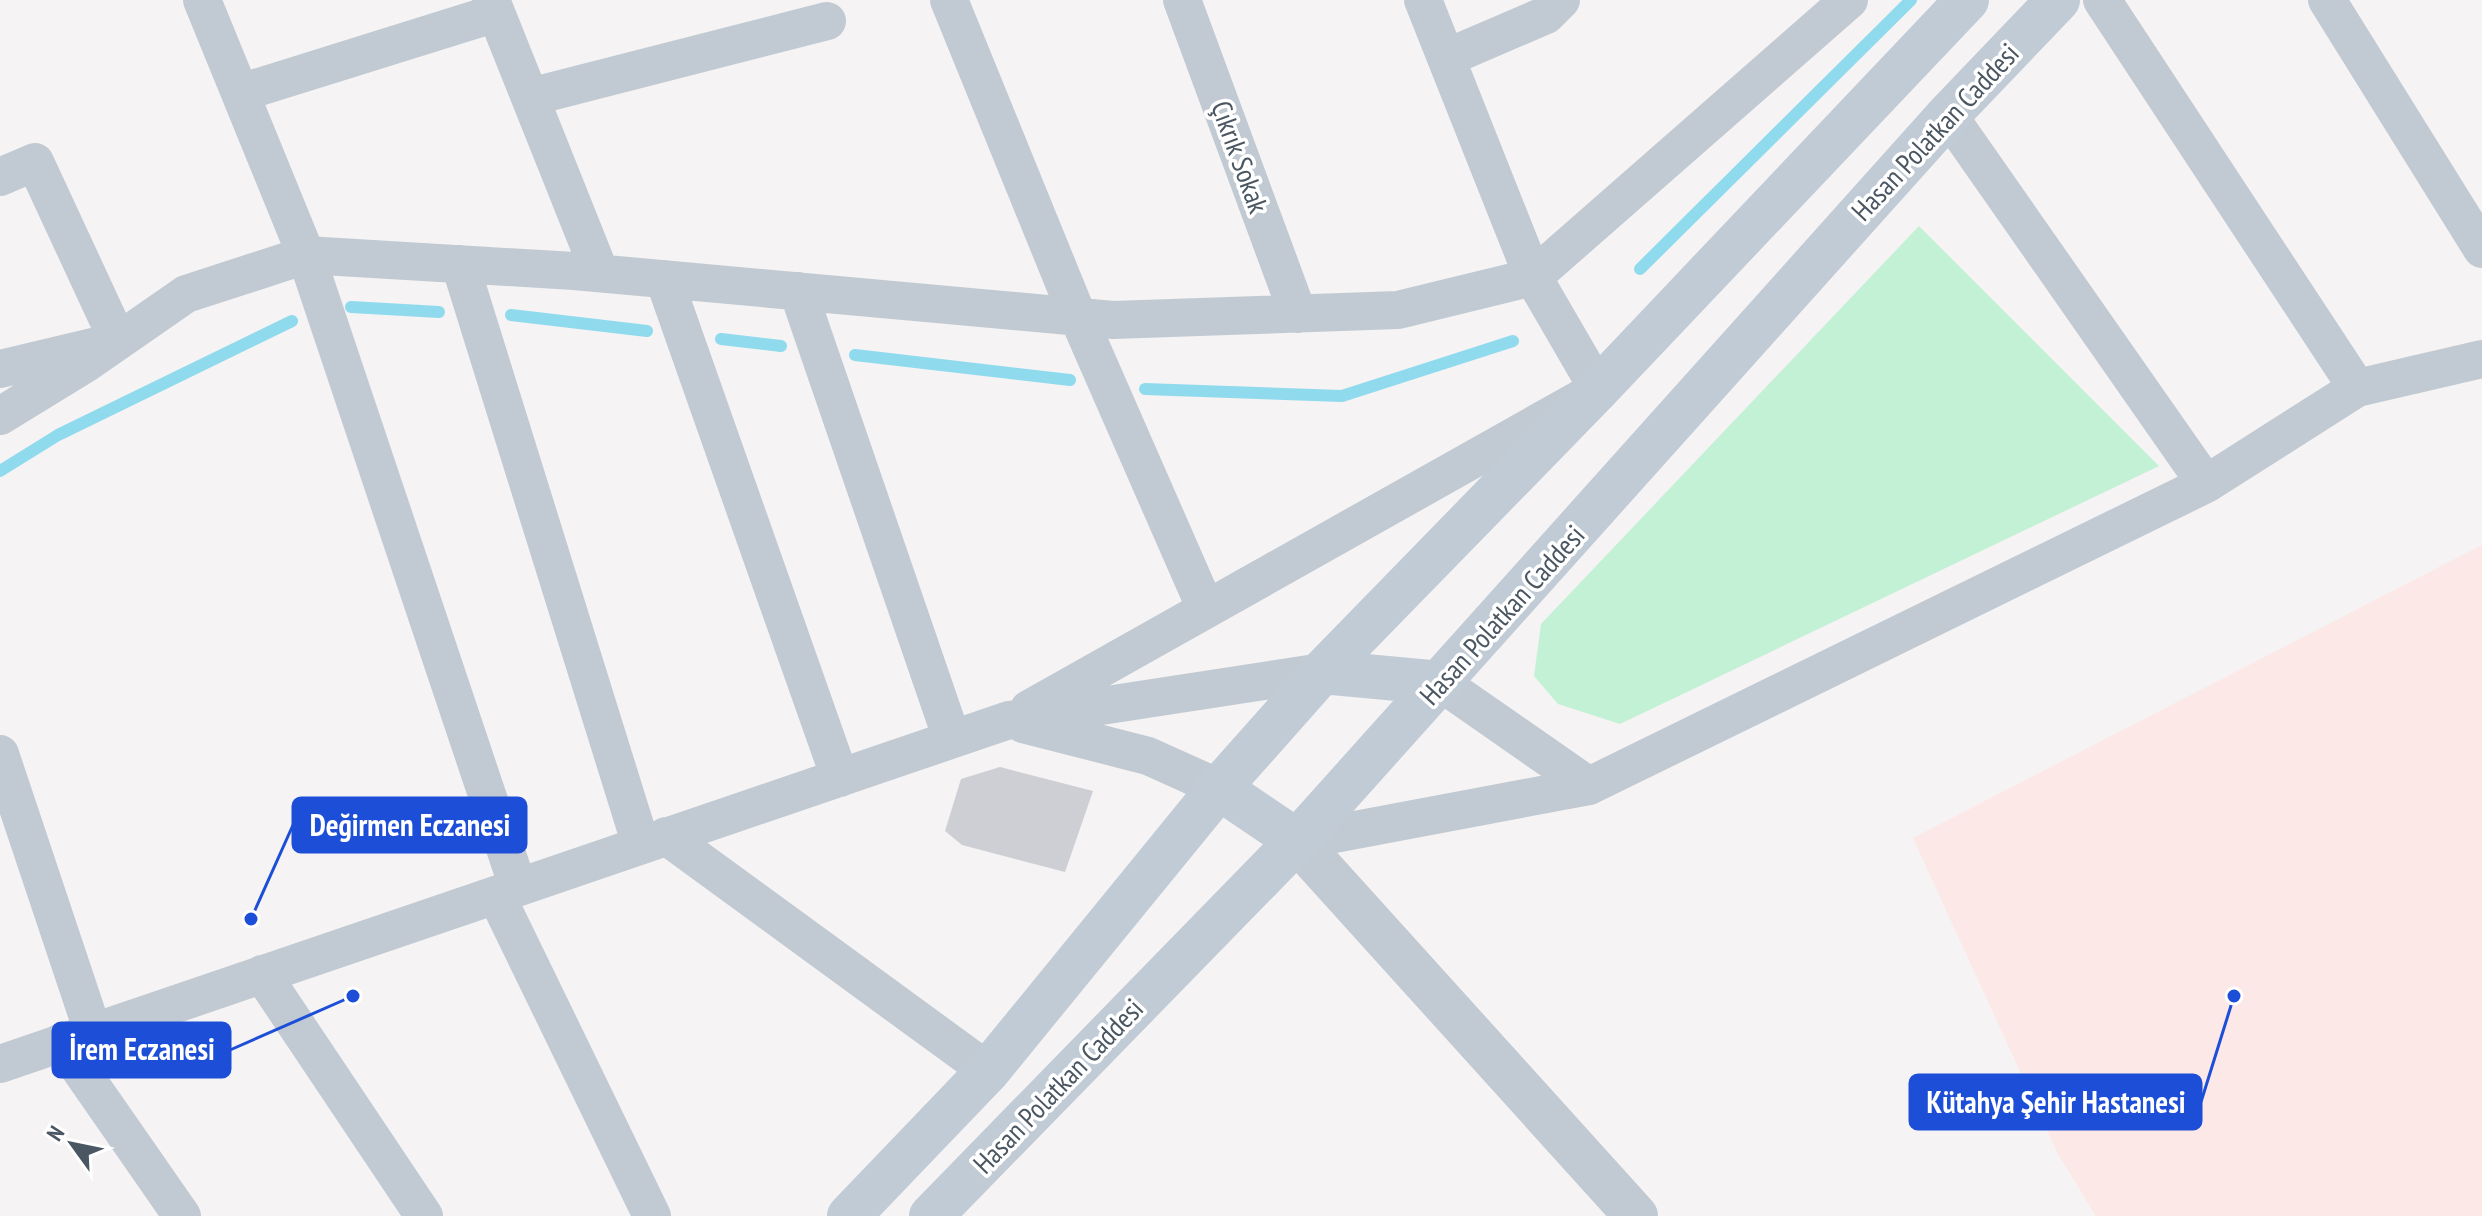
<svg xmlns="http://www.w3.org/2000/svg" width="2482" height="1216" viewBox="0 0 2482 1216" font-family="'PT Sans Narrow',sans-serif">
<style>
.medical{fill:#fce8e6}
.green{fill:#c3f1d5}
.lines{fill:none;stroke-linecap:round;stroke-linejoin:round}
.stream{stroke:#90daee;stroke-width:12}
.building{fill:#cdcfd5}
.minor{stroke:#c1cad2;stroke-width:38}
.tertiary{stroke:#c1cad2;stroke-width:44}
.secondary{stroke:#c1cbd6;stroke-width:44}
.labels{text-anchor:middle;stroke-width:7;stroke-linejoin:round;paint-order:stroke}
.street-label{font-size:28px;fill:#4a5661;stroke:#fff}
.leader{fill:none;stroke:#1d4ed8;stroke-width:3}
.callout-dot{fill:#1d4ed8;stroke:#fff;stroke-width:3}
.callout{fill:#1d4ed8;stroke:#1d4ed8;stroke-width:3}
.callout-label{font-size:30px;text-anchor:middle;font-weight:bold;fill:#fff}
</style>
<rect width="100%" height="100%" fill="#f5f3f3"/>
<!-- medical -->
<path class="medical" d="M2482,545V1216H2096L2058,1154L1913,838Z"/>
<!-- green -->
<path class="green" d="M1919,226L2159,466L1620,724L1558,704L1534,676L1541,624Z"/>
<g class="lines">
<!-- stream -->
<path class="stream" d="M1640,269L1911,0
M351,307L439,312
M511,315L647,331
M721,339L781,346
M855,355L1070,380
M1145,389L1342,396L1513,341
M0,471L58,435L292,321"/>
</g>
<!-- building -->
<path class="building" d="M1000,767L1093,791L1065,872L962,845L945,831L961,779Z"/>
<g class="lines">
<!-- minor -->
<path class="minor" d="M202,0L306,255L518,887
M491,0L600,273
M949,0L1078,317L1205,607
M1182,0L1298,314
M2102,0L2357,388
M2327,0L2482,249
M1446,58L1546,15L1561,0
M240,93L496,13
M530,97L827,21
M1948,115L2206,484
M0,177L35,162L118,341L0,369
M460,264L641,845
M664,279L840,778
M798,291L952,739
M0,416L88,362L186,294L306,255L574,271L1113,320L1398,310L1533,277L1849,0
M1441,683L1589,786
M1029,709L1598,389L1533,277L1423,0
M1023,724L1148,756L1219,788
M0,754L93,1032
M666,836L988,1071
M1297,841L1589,786L2206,484L2357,388L2482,359
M496,895L652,1216
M262,974L424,1216
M61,1042L182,1216
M0,1064L1009,720L1322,672"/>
<!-- tertiary -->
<path class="tertiary" d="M1297,841L1636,1216"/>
<!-- secondary -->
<path class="secondary" d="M1322,672L1441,683
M1219,788L1297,841
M849,1216L988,1071L1219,788L1322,672L1598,389L1967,0
M931,1216L1297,841L1948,115L2058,0"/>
</g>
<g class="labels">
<!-- street labels -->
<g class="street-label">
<text transform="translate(1935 132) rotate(-47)" y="10">Hasan Polatkan Caddesi</text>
<text transform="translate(1240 157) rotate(70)" y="10">Çıkrık Sokak</text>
<text transform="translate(1502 615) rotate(-48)" y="10">Hasan Polatkan Caddesi</text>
<text transform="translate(1058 1086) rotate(-46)" y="10">Hasan Polatkan Caddesi</text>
</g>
</g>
<!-- callouts -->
<path class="leader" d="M251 919L293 825M353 996L230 1050M2234 996L2201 1102"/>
<g class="callout-dot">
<circle cx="251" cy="919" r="8"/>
<circle cx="353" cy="996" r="8"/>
<circle cx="2234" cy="996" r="8"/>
</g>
<g class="callout">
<rect x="293" y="798" width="233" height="54" rx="8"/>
<rect x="53" y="1023" width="177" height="54" rx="8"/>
<rect x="1910" y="1075" width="291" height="54" rx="8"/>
</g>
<g class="callout-label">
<text x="410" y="836">Değirmen Eczanesi</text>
<text x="142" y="1060">İrem Eczanesi</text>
<text x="2056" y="1113">Kütahya Şehir Hastanesi</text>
</g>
<!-- north arrow -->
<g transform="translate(72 1144) rotate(303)" stroke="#ffffff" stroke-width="6" paint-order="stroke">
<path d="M0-6L14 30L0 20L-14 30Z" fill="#4a5661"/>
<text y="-12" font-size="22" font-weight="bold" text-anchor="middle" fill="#4a5661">N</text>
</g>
</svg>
